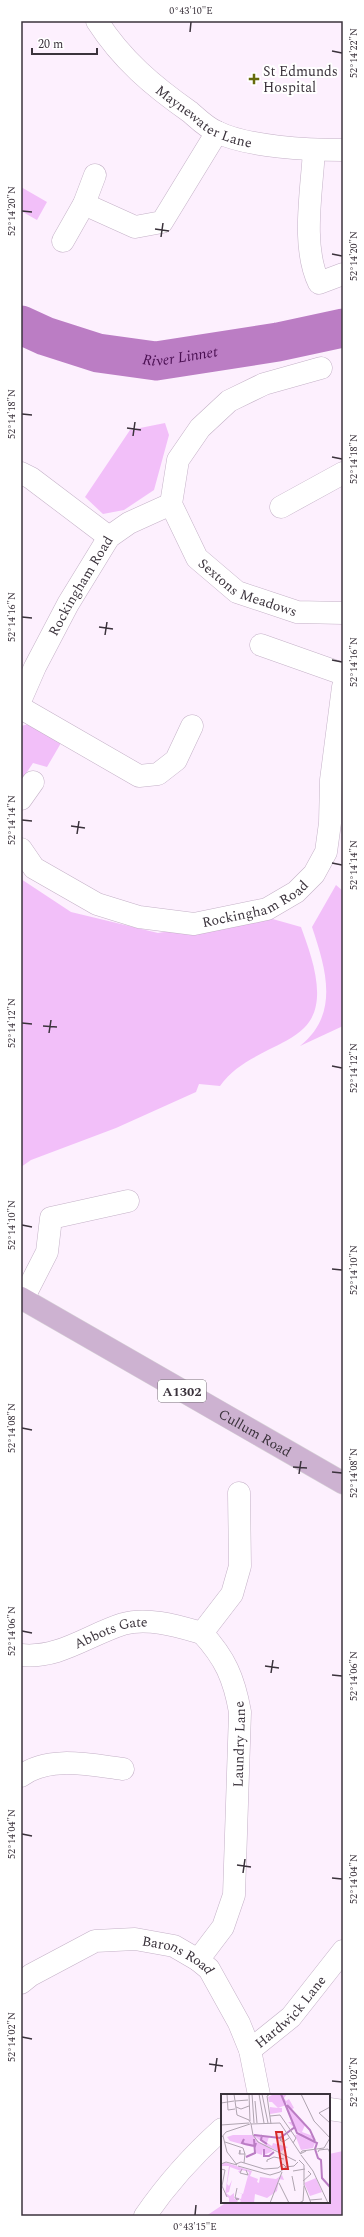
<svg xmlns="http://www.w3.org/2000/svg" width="364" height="2237" viewBox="0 0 364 2237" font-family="Spectral,serif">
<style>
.green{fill:#f2bff9}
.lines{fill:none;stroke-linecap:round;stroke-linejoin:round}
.river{stroke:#bb7dc4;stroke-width:39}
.street-casing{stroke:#c4b1c7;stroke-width:23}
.secondary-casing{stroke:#c4b1c7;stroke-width:23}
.primary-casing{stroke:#d8d6d8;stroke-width:23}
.street{stroke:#fff;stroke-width:22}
.secondary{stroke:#fff;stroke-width:22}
.primary{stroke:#cdb2d1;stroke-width:22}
.ticks{fill:none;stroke:#3b333c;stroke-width:1.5}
.poi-dot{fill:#666a0b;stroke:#fff;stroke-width:1.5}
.labels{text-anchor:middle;stroke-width:4;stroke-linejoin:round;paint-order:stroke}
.shield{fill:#fff;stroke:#767076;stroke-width:1}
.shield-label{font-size:13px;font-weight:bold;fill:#3b333c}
.poi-label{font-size:14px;fill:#3b333c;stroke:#fff;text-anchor:start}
.street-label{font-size:14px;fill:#3b333c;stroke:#fff}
.water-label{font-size:15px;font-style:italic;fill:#490f51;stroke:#fff}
.inset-river{fill:none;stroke:#bb7dc4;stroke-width:2}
.inset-road{fill:none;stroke:#afa4b0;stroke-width:1}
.view{fill:#d62828;fill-opacity:0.15;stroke:#d62828;stroke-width:2}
.inset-edge{fill:none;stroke:#3b333c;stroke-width:2}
.neatline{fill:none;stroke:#3b333c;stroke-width:1.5}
.ticks-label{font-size:10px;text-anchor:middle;fill:#3b333c}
</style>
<rect width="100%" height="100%" fill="#fdf0fe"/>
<!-- green -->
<path class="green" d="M21,187L47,202L37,220L21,211Z
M165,423L169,435L154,490L124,510L103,514L85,497L130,430Z
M29,724L61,743L47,767L33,763L21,781V726Z
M21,879L71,912L158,933L262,916L301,927C311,955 330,1003 304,1028C294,1038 280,1044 268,1050C249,1060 233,1068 220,1086L199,1084L196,1092L116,1128L31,1160L21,1167Z
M336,885L343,891V1026L300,1046C340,1014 326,969 312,927Z
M343,2151V2216H206L227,2202H329V2154Z"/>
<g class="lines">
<!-- river -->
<path class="river" id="s1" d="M21,325L45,336L98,353L156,361L278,342L343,328"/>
<defs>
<g id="street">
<path d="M314,150C312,190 301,246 319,283L343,274"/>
<path d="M84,204L135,227L162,222L217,132"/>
<path d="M63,241L84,204L95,175"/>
<path id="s2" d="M321,368L264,384L229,401L200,428L178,460L171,504L197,558L237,592L297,612L343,613"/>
<path d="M21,473L31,478L109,537"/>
<path d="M281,507L343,473"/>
<path d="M261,645L343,674"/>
<path id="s3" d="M21,699L35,667L68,604L109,537L129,523L171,504"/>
<path d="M21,708L139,776L158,774L176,760L192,726"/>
<path d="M21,799L33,782"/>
<path id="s4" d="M21,849L34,868L97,904L139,917L194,924L267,909L296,892L314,874L326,852L330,823L331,780L343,687"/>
<path d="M23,1299L47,1252L51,1218L128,1201"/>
<path id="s5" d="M21,1655C59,1659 88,1635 123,1624C148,1617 177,1626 202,1633"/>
<path d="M21,1776C49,1755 91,1765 123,1769"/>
<path id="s6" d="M198,1960L223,1927L234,1895L240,1712C234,1678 225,1658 202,1633L232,1594L240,1566L239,1493"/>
<path id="s7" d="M21,1983L31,1975L95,1941L135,1939L174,1946L198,1960L209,1969L239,2023L250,2050L259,2095"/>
<path id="s8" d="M250,2050L291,2017L343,1951"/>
</g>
<g id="secondary">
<path id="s9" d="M97,21C122,60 153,86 190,112C198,119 207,128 217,132C248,147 308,150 343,150"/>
<path d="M329,2109L343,2111"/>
<path d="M145,2216C167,2184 193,2155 222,2129"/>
</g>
<g id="primary">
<path id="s10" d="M21,1298L343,1483"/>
</g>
</defs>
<!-- street casing -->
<use href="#street" class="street-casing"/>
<!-- secondary casing -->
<use href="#secondary" class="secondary-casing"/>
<!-- primary casing -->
<use href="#primary" class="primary-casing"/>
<!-- street -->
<use href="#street" class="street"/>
<!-- secondary -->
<use href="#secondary" class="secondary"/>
<!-- primary -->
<use href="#primary" class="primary"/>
</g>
<!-- ticks -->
<path class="ticks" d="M190,32L191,22M332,51L342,53M22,211L32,212M155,229L169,231M161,237L163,223M332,254L342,256M22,414L32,415M127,428L141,430M133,436L135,422M332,457L342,459M22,617L32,618M99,627L113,629M105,635L107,622M332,660L342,662M22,820L32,821M71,826L85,828M77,834L79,821M332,863L342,865M22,1023L32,1024M43,1026L57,1027M49,1033L51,1020M332,1066L342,1068M22,1225L32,1227M332,1269L342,1270M22,1428L32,1430M293,1467L307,1468M332,1472L342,1473M299,1474L301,1461M22,1631L32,1633M265,1666L279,1668M271,1673L273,1660M332,1675L342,1676M22,1834L32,1836M237,1865L251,1867M243,1873L245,1859M332,1878L342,1879M22,2037L32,2039M209,2064L223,2066M215,2072L217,2058M332,2081L342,2082M195,2215L196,2205"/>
<!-- markers -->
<path class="poi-dot" d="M252 73h4v4h4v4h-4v4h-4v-4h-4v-4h4z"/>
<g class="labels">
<!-- shield labels -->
<rect class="shield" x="158" y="1380" width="48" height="22" rx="3"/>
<g class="shield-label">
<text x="182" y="1396">A1302</text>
</g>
<!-- poi labels -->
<g class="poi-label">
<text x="263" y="76">St Edmunds<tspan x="263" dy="16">Hospital</tspan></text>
</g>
<!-- street labels -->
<g class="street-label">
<text dy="5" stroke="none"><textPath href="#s9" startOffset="146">Maynewater Lane</textPath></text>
<text dy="5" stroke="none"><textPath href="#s2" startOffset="341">Sextons Meadows</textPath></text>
<text dy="5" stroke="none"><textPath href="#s3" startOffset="128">Rockingham Road</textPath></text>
<text dy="5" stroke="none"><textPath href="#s4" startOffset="260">Rockingham Road</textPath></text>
<text dy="5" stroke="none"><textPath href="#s10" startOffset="270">Cullum Road</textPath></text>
<text dy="5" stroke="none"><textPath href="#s5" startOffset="94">Abbots Gate</textPath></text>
<text dy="5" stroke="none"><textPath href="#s6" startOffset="226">Laundry Lane</textPath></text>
<text dy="5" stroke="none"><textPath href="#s7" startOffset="172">Barons Road</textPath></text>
<text dy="5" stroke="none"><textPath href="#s8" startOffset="56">Hardwick Lane</textPath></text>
</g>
<!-- water labels -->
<g class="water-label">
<text dy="5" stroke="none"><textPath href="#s1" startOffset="165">River Linnet</textPath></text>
</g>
</g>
<!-- overview -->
<g transform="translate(221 2094)">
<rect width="109" height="109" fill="#fdf0fe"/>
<path d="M53,0H60L62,5L61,0H66L63,4L65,7L68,5L73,14L71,15L63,7L65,11L57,14H61V18L49,20V13L57,14L51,8H48L47,3ZM66,12L84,31L81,38L92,42L94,49L92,54L80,56L74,41L80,40L67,28H71ZM32,40L48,43L46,49L51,52L52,49L67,53L59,58L38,48ZM12,41H32L52,57L43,61L42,55L41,61L35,59V54L9,47L6,43ZM3,68L31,77L29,82L37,85L36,88L38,89L39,83L55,85L61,81L63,86L58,85L56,97L46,104L34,100L33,109H18L20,107L18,105L16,106L17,109H8V104L4,101L8,72H0ZM9,73L20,77H17L19,79L21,76L28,78L22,100L16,98L21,100L20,105L15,103L13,105V99L9,102L5,99L8,98L11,86L8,92L6,90ZM95,84L101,98L89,102L83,89Z" fill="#f2bff9" fill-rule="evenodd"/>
<path class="inset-river" d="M60,0L76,39L96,49L94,55L97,64L100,66L101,84L109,93M66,11L89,36L94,47M33,41L59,44L74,33M41,41L40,46L46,50M23,45L21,49L24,50L34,52L35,49M43,55V62H48L53,58M25,63L34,59L33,45"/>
<path class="inset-road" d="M6,0L7,16L14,15M13,0L16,21L28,26L30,30M28,0L29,27M31,0L33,29M38,0L43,29M41,0L47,29M49,0L46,2L50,30M80,0L93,27L109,44L103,54L81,57L79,60L85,57M14,7L27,6M34,7L36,29M0,9L13,7M15,13L20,15L28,12M109,13L98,19L109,29M49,22L59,21L75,44L72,49M59,29L79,59M30,30L59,29M30,30L32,41L37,48L75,67M0,31L28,29M2,42L6,58L16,71M0,44L5,38L29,30M62,44L59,46L62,48L68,44M4,48L22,54L24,60L23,69M97,58L98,56L107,55L109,59M19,60V56L18,60H24M80,61L92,77L107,109M78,66L83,71V91L90,109M46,68V66L53,63L63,65M0,70L5,68L16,71M15,70L20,68L43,75L57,74L62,70L65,73M17,72L49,81L59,78L65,73M65,73L73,72L77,68M0,75L4,76L1,92L6,103M21,75L19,79L27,81L25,76M72,77L84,75M71,82L74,97M82,87L90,80L87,77M58,89L68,109M15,105L16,106L18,105L14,104L16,94M89,106L101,105M49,109L61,78M78,109L82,107L83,92"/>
<path class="view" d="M55,38H61L67,75H61Z"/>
<rect width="109" height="109" class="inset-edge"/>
</g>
<!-- border -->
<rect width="364" height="2237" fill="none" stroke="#ffffff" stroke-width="44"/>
<!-- scale -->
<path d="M32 48v6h65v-6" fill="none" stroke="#3b333c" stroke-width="2"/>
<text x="38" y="48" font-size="12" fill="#3b333c" stroke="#ffffff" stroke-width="3" paint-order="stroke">20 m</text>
<rect x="22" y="22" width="320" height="2193" class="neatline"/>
<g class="ticks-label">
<text x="191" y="14">0°43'10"E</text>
<text transform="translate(353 53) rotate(-90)" y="4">52°14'22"N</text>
<text transform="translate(11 211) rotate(-90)" y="4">52°14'20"N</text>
<text transform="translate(353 256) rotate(-90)" y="4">52°14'20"N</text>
<text transform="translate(11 414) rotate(-90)" y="4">52°14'18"N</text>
<text transform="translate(353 459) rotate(-90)" y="4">52°14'18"N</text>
<text transform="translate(11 617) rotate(-90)" y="4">52°14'16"N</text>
<text transform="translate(353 662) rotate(-90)" y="4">52°14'16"N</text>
<text transform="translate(11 820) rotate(-90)" y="4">52°14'14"N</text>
<text transform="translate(353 865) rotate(-90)" y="4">52°14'14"N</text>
<text transform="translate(11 1023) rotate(-90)" y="4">52°14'12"N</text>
<text transform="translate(353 1068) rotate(-90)" y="4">52°14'12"N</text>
<text transform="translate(11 1225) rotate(-90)" y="4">52°14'10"N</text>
<text transform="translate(353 1270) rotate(-90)" y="4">52°14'10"N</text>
<text transform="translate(11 1428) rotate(-90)" y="4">52°14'08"N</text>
<text transform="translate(353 1473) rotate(-90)" y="4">52°14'08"N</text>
<text transform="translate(11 1631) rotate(-90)" y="4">52°14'06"N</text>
<text transform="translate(353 1676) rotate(-90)" y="4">52°14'06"N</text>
<text transform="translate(11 1834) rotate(-90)" y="4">52°14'04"N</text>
<text transform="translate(353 1879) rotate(-90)" y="4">52°14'04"N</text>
<text transform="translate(11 2037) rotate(-90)" y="4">52°14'02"N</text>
<text transform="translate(353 2082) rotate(-90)" y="4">52°14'02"N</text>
<text x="195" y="2230">0°43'15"E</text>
</g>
</svg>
